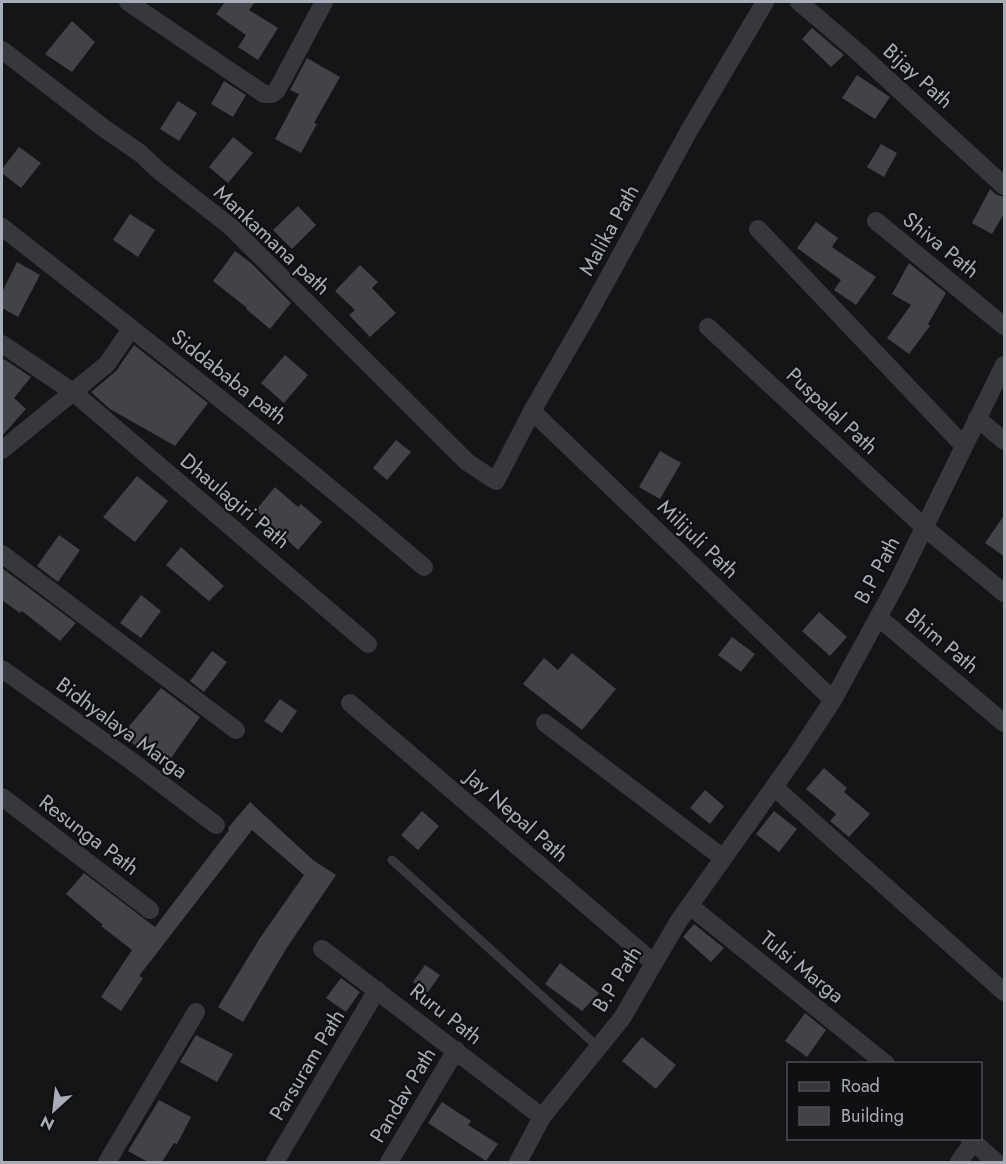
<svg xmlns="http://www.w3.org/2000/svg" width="1006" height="1164" viewBox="0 0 1006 1164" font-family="Jost,sans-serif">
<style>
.building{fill:#424347}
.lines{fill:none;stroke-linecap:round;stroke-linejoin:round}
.service{stroke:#37383c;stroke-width:9}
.minor{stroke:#37383c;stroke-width:18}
.labels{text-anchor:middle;stroke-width:4.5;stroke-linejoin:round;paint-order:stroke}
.street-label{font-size:21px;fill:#a8adb7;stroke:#101012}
</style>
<rect width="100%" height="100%" fill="#151517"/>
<!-- building -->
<path class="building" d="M225,2H255L249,10L278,28L258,60L238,47L246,35L216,14Z
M72,21L95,42L72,72L45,54Z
M812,28L844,55L831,67L802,39Z
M307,58L340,77L314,123L317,124L301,153L275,139L299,94L290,90Z
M857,75L890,97L875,119L842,98Z
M224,81L246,95L233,117L211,104Z
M178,101L197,113L179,141L160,129Z
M233,137L253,153L228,183L209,167Z
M881,144L897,153L884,177L867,167Z
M19,147L41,163L21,188L2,173V169Z
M990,189L997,195L1005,197V212L992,234L972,223Z
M298,206L316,225L292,249L273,230Z
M130,214L155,230L138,257L113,240Z
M816,222L838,238L832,247L876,277L856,305L834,290L841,280L797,248Z
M235,251L251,263L291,303L270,329L246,309L247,308L213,281Z
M17,262L40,275L18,317L2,308V292Z
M909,263L946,293L928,324L930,326L909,354L887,338L911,305L892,294Z
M360,265L378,282L372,288L396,313L370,337L349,315L355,310L335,291Z
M134,345L208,403L175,446L110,409L91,392L116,371Z
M285,355L308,375L284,403L261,383Z
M4,359L31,377L14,398L26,409L2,436V362Z
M396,440L411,452L387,480L373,468Z
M660,451L681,463L660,499L639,487Z
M137,476L168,501L135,542L103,517Z
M275,487L298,507L301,504L322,522L298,550L256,510Z
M1005,514V557L985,543Z
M59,535L80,550L58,582L37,566Z
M181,547L224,586L209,601L166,565Z
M2,568L76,623L60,641L22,611L20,613L2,600Z
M141,595L161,611L141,638L120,623Z
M819,612L847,637L830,656L802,631Z
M732,637L755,654L741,672L718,655Z
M212,651L227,662L204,692L190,681Z
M572,653L616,689L582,730L523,684L544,658L558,670Z
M161,688L200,717L166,765L121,736Z
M280,699L297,711L282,733L264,721Z
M824,768L847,788L844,792L870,814L849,837L830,821L836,814L806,789Z
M705,790L724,806L710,824L690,808Z
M250,802L313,860L336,875L286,949L243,1022L218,1007L260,938L304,875L252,830L139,976L143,978L121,1011L101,997L132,950L101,926L103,925L66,894L84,873L155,927L229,830L228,828Z
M422,811L439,826L418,850L401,835Z
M774,811L797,829L779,852L756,834Z
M694,924L724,948L711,962L683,937Z
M560,963L599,993L582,1011L545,984Z
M425,965L440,975L428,992L413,982Z
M341,978L360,992L346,1012L326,998Z
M805,1013L826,1030L807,1057L785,1041Z
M196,1035L233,1054L217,1082L180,1062Z
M642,1037L676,1065L656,1089L622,1061Z
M159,1100L191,1117L177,1144L174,1143L162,1162H148L128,1151Z
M442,1102L471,1121L468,1125L498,1144L486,1161L428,1123Z"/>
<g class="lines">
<!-- service -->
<path class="service" d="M392,860L598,1047"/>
<!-- minor -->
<path class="minor" d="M128,2L264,94H272L277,90L324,2
M799,2L859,53L1004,186
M2,50L105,129L140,153L158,170L231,227L467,462L496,481L532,411L591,309L690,129L765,2
M876,221L1004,326
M2,227C144,338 286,449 424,567
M758,229L964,446
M708,327L925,528L1004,593
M131,329L107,364L73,392L368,644
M2,344L73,392L2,450
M532,411L833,700
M977,418L1004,441
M2,554L236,730
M878,617L1004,723
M2,669L130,760L216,825
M350,703L654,963
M545,723L723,858
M774,787L1004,992
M2,797L150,910
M690,906L886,1064
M322,949L542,1117
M969,1138L996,1162
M107,1162L196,1012
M275,1162L377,990
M389,1162L456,1050
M518,1162L542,1117L622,1018L678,922L796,756L833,700L898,581L1004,365
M959,1162L973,1142"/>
</g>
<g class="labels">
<!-- street labels -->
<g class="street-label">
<text transform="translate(918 76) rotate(42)" y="7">Bijay Path</text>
<text transform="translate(609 230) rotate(-61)" y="7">Malika Path</text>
<text transform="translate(272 240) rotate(43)" y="7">Mankamana path</text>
<text transform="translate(941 245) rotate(39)" y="7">Shiva Path</text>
<text transform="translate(229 377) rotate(38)" y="7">Siddababa path</text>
<text transform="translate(832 411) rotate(43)" y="7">Puspalal Path</text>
<text transform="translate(235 501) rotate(40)" y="7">Dhaulagiri Path</text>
<text transform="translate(698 539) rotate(44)" y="7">Milijuli Path</text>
<text transform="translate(877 570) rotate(-62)" y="7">B.P Path</text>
<text transform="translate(942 641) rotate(40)" y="7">Bhim Path</text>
<text transform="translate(122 728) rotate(36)" y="7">Bidhyalaya Marga</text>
<text transform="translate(517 816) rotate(41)" y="7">Jay Nepal Path</text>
<text transform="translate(89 835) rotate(37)" y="7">Resunga Path</text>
<text transform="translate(802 967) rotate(39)" y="7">Tulsi Marga</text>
<text transform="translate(617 979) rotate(-58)" y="7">B.P Path</text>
<text transform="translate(446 1014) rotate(38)" y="7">Ruru Path</text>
<text transform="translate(307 1065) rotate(-59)" y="7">Parsuram Path</text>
<text transform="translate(403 1095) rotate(-59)" y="7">Pandav Path</text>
</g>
</g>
<!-- border -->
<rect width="1006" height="1164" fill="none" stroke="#a8adb7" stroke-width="6"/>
<!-- legend -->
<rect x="787" y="1062" width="195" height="78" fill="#101012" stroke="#4d4f54" stroke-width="1.5"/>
<rect x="799" y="1082" width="30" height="9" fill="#37383c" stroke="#4d4f54" stroke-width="1.5"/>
<text x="841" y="1092" font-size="18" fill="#a8adb7">Road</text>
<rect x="799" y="1107" width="30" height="18" fill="#424347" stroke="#4d4f54" stroke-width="1.5"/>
<text x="841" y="1122" font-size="18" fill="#a8adb7">Building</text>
<!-- north arrow -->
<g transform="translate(54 1110) rotate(207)" stroke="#101012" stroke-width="4.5" paint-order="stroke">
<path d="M0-4.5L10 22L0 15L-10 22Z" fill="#a8adb7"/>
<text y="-9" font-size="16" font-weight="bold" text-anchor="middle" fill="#a8adb7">N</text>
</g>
</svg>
